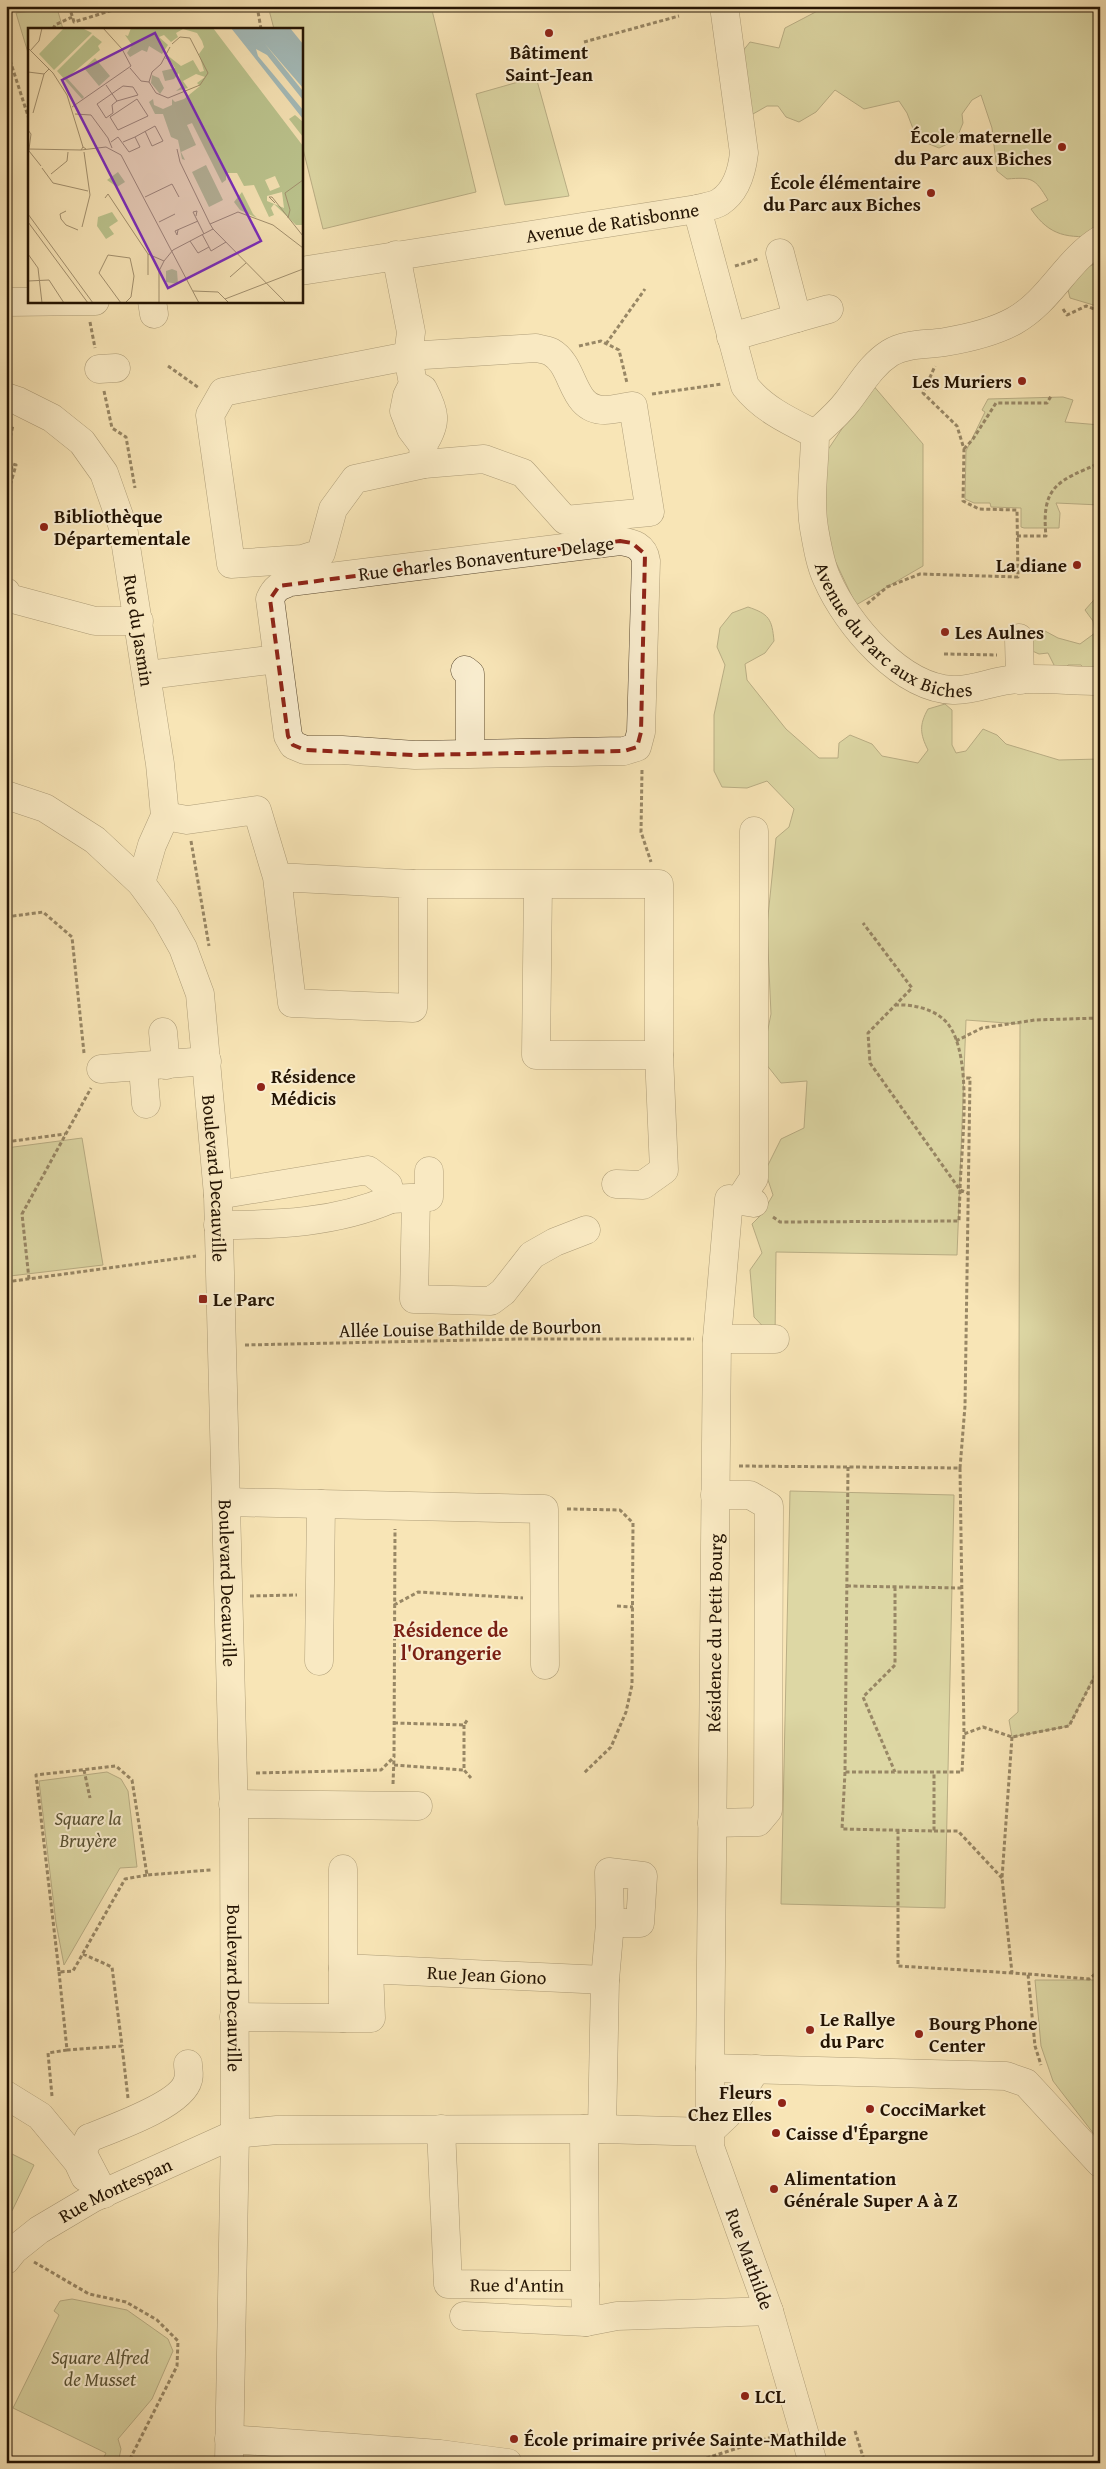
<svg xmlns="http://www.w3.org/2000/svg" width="1106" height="2469" viewBox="0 0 1106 2469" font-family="'Gentium Book Plus',serif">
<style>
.green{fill:#bcc58f;stroke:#706c49}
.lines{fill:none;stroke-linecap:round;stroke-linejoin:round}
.minor-casing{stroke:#594830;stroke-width:29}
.path{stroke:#241403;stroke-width:3;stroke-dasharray:4 2.5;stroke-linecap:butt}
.minor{stroke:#faeed0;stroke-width:28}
.marked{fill:none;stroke:#8f2418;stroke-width:4;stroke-dasharray:10 6;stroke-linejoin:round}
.poi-dot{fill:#8f2418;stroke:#faeed0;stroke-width:2}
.labels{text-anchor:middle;stroke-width:4;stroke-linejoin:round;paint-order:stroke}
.poi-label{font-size:19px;font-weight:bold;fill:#241403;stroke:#faeed0;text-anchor:start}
.street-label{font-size:19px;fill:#241403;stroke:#faeed0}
.park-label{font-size:19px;font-style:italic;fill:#595234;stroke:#faeed0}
.neighbourhood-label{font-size:20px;font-weight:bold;fill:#7a1f14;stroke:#faeed0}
.inset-road{fill:none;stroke:#a3916f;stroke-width:1}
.view{fill:#7b2cbf;fill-opacity:0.15;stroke:#7b2cbf;stroke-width:2.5}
.inset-edge{fill:none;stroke:#241403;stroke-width:2.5}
</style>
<rect width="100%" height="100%" fill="#f8e5b7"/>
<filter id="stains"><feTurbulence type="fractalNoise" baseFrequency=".004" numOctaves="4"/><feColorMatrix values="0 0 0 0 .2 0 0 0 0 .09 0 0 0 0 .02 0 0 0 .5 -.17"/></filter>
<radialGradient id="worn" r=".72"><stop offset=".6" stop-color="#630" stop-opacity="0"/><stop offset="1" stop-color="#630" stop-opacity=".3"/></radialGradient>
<!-- green -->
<path class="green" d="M268,6H431L476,192L323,229L301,141V29H274Z
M827,6H1100V236C1068,238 1050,237 1031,209L1048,200C1035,178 1032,177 1007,179L997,171L992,128L981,95L972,100L962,114L963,123L956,140L939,148L917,139L907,113L899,101L864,109L835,90L816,112L799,122L786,117L778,106H767L753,114L744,106L742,52L750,42L779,48L785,28Z
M57,8L63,29H29V56L16,13Z
M536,77L569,196L505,205L476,94Z
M1098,262L1100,307L1070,298L1067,286L1082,270Z
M872,384L923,444V566L856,605L821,531L823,457Z
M1063,397L1073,400L1065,422L1100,425V505L1056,503L1060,513L1059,528H1024L1021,527V508L991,507L990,503H974L965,499L966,451L985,412L982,410L988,399Z
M1100,593V678L1093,679L1081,665H1068L1063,673L1057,671L1048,653L1039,654L1028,649C1029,638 1035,634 1045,631L1058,638L1080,644L1095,633L1093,621L1085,610Z
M748,607C769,614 772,619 774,641L765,653L745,664L747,680L786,729L819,758H838L839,743L850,735L872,744L882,756L918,763L928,750C920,734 919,725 928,709L945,704L952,710V745L956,753L966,751L983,729L997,735L1006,744L1059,760L1100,759V1666L1069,1726L1012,1737L1009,1720L1018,1712L1020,1024L966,1020L957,1255L776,1252L775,1339L754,1317L750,1270L762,1253L752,1224L761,1215L773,1195L765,1171L781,1139L804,1128L807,1081L781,1083L762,1059L771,1014L767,926L776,838L789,827L794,809L767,781L747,788L722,787L714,771V715L725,665L717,647L720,628L732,613Z
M82,1138L103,1265L10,1276L6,1248V1148Z
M790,1491L954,1495L945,1908L781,1904Z
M107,1772L121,1779L128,1791L137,1867L120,1868L64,1965L56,1923L39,1781Z
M1035,1980H1100V2142L1053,2081L1041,2046Z
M6,2151L34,2165L12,2211L6,2208Z
M72,2299L127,2310L168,2339L173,2351L152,2399L118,2439L121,2449L118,2463H101L106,2453L13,2408L59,2315L54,2311L60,2301Z"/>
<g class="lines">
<defs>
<g id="minor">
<path d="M697,209L745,386C763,409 789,421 815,434"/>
<path id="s1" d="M1100,240C1066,261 1050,301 1014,321C994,332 969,338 945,342C927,345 906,343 890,353C871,365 861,384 847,402C838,414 826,424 815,434C815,465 809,497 814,528C817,545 820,564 827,579C847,625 901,688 953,690C973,691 990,682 1009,680C1038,677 1070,681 1100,681"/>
<path d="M396,255L411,332L408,356L413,384L407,396L404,411L411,429L423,445L424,464"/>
<path id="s2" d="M301,271L697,209C704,207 714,206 720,202C737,191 742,171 744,153L724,6"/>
<path d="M152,301L154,314"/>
<path d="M6,302L95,301"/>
<path d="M797,318L829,309"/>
<path d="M731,337L797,318L780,253"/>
<path d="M536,348C541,349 547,350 551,352C576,366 570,410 605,410C614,410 624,407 633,406L650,512L565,520L523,473L484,459L424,464L355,479L333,509L321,553L302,559L231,564L210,415L223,392L408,356Z"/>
<path d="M99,369L116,368"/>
<path d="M413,384L423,389C435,412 438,422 423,445"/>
<path id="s3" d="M6,397L18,401L52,418L82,442L104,473L123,527L160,764L165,816L152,845L141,883"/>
<path d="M620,541C633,543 644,546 646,561L641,732L637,747L624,751L415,755L342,750H305L293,745L288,736L270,599C275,588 279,586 290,582Z"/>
<path d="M6,592L9,598L95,621H139"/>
<path d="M1019,638L1020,680"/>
<path d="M465,670L470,674V753"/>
<path d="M148,675L277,659"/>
<path id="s4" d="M6,795L45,808L95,840L141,883L165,916L183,948L200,994L218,1195L234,1816L235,2134L229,2463"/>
<path d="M165,816L187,820L257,810L277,877L292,1003L413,1008V884L277,877"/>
<path d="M413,884H659V1055H536L538,884"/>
<path d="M163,1032L166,1065"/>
<path d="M143,1068L146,1104"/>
<path d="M101,1069L207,1061"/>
<path d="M616,1184L643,1185L664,1170L659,1055"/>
<path d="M218,1195L368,1170L388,1185L391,1199L429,1197V1171"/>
<path d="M416,1198L414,1299L491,1301L503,1292L532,1255L555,1242L586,1230"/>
<path d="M739,1201L754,1178V831"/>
<path d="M218,1225C277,1225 336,1223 391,1199"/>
<path d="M717,1339H775"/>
<path d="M227,1502L544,1509L545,1665"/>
<path d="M319,1661L321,1504"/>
<path d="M233,1804L418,1806"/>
<path d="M712,1823L758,1822L768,1810L769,1506L750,1495H715"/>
<path d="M343,1968V1869"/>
<path id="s5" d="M369,1970L371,2018H343V1968L605,1980"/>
<path d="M234,2017L343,2018"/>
<path id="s6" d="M710,2068L717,1339L729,1199L754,1203"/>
<path d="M6,2095L40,2116L78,2162L85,2177"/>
<path id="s7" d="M441,2129L448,2284L585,2285L584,2129"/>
<path d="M602,2129L605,1980L610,1923L609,1872L643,1876L640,1923H610"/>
<path d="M709,2132L727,2115L756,2069"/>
<path d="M104,2194L82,2152L89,2138C111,2129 182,2105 188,2080C190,2075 188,2069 188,2064"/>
<path id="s8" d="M6,2260L14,2250L39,2230L93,2198L235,2134L277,2130L602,2129L709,2132"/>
<path d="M585,2285L586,2322L617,2316L769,2311"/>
<path d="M464,2316L586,2322"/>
<path d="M229,2439L440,2454L508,2463"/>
<path d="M813,2463L769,2311L710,2147V2068L1006,2076L1026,2083L1100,2163"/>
</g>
</defs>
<!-- minor casing -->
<use href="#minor" class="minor-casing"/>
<!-- path -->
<path class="path" d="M69,6L74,22L126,6
M257,6L261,29
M692,7L695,6
M53,29L55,25L72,17
M584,42L679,16
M6,48L29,119
M735,266L758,259
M1063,309L1067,315L1086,306L1097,310L1100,318
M90,322L95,348
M606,344L645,289
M579,346L601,341L619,350L627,383
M168,366L199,388
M104,391L112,428L126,437L135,488
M652,394L722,384
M964,449L973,439L996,403H1047L1051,396
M6,456L13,425
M6,482L13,464L16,465L7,496
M1017,536H1046C1041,486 1058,481 1100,463
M867,604L887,587L920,574L1018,577L1017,510L979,509L963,501L964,449L957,426L923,393L935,366
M944,654L997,655
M642,770L641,832L651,862
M191,841L209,946
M6,917L43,912L72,937L84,1053
M895,1005C913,1004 936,1009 948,1024C974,1058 961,1148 960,1190L968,1193
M956,1041L982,1028L1035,1020L1100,1018
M6,1142L65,1134
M773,1217L780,1222L959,1221L960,1190L870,1063L868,1033L912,988L863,923
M29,1279L22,1214L91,1088
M6,1282L196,1256
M245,1345L521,1339H694
M739,1466L960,1468L964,1734L983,1727L1012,1737L1069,1726L1100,1666
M848,1467L845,1772H962L964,1734
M960,1468L965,1406L970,1078H964
M567,1509L620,1510L633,1523L632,1685L626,1712L611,1747L584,1773
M847,1586L962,1588
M895,1587V1665L863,1697L895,1772
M250,1596L297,1595
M394,1605L418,1592L523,1598
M617,1606L633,1607
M394,1723L464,1725L468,1719
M464,1725V1770L471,1778
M1012,1737L1002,1878L1012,1973L1028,1974L1035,2046L1041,2065
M394,1765L464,1770
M84,1770L90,1798
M845,1772L842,1829L934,1831V1772
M256,1773L381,1770L394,1757L395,1529
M393,1784L394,1758
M898,1830V1966L1012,1973
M934,1831H958L1002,1878
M147,1875L125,1879L73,1971L59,1972L36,1775L116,1766L132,1780L147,1875L211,1870
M83,1954L112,1967L122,2046
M59,1972L67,2050L122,2046L128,2098
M1028,1974L1089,1979L1100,1970
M52,2096L48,2053L67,2050
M34,2262L89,2294L126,2302L157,2320L178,2341L177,2366L128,2463
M855,2431L865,2463
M705,2463L704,2459L781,2434"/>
<!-- minor -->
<use href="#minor" class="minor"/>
</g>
<!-- marked area -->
<path d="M0 0H1106V2469H0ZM620,541L632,543L645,554L641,732L637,747L624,751L415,755L305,750L293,745L288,736L270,599L279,586Z" fill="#f8e5b7" fill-opacity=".55" fill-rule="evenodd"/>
<path class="marked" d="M620,541L632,543L645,554L641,732L637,747L624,751L415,755L305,750L293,745L288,736L270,599L279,586Z"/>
<!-- markers -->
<g class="poi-dot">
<circle cx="549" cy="33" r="5"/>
<circle cx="1062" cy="147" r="5"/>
<circle cx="931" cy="193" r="5"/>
<circle cx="1022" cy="381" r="5"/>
<circle cx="44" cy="527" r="5"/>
<circle cx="1077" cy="565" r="5"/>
<circle cx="945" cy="632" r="5"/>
<circle cx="261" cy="1087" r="5"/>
<rect x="198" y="1294" width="10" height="10" rx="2.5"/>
<circle cx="810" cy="2030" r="5"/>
<circle cx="919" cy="2034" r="5"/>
<circle cx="782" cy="2103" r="5"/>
<circle cx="870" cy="2109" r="5"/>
<circle cx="776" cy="2133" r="5"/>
<circle cx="774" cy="2189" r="5"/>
<circle cx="745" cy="2396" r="5"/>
<circle cx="514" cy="2439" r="5"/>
</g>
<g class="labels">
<!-- poi labels -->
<g class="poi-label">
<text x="549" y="59" text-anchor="middle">Bâtiment<tspan x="549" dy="22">Saint-Jean</tspan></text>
<text x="1052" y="143" text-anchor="end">École maternelle<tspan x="1052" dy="22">du Parc aux Biches</tspan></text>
<text x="921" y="189" text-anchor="end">École élémentaire<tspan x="921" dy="22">du Parc aux Biches</tspan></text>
<text x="1012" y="388" text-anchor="end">Les Muriers</text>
<text x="54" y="523">Bibliothèque<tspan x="54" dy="22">Départementale</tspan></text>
<text x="1067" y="572" text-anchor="end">La diane</text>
<text x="955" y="639">Les Aulnes</text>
<text x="271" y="1083">Résidence<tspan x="271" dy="22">Médicis</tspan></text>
<text x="213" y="1306">Le Parc</text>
<text x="820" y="2026">Le Rallye<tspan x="820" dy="22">du Parc</tspan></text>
<text x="929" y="2030">Bourg Phone<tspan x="929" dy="22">Center</tspan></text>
<text x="772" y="2099" text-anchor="end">Fleurs<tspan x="772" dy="22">Chez Elles</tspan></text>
<text x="880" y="2116">CocciMarket</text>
<text x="786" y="2140">Caisse d'Épargne</text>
<text x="784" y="2185">Alimentation<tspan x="784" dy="22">Générale Super A à Z</tspan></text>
<text x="755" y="2403">LCL</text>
<text x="524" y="2446">École primaire privée Sainte-Mathilde</text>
</g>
<!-- street labels -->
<g class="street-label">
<text dy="7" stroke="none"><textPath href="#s2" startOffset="315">Avenue de Ratisbonne</textPath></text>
<text transform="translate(486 558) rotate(-7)" y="7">Rue Charles Bonaventure Delage</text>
<text dy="7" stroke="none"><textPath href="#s1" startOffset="594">Avenue du Parc aux Biches</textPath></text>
<text dy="7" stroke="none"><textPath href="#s3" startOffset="289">Rue du Jasmin</textPath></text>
<text dy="7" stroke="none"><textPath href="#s4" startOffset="475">Boulevard Decauville</textPath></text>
<text transform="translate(470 1328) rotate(-1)" y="7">Allée Louise Bathilde de Bourbon</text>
<text dy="7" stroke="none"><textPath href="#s4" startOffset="880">Boulevard Decauville</textPath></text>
<text dy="7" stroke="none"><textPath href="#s6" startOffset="435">Résidence du Petit Bourg</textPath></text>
<text dy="7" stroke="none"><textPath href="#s5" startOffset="270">Rue Jean Giono</textPath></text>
<text dy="7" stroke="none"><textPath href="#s4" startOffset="1285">Boulevard Decauville</textPath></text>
<text dy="7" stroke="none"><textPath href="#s8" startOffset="131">Rue Montespan</textPath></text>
<text transform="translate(750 2259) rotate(70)" y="7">Rue Mathilde</text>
<text dy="7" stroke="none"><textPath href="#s7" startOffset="224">Rue d'Antin</textPath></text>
</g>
<!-- park labels -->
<g class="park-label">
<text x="88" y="1825">Square la<tspan x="88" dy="22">Bruyère</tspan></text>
<text x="100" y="2364">Square Alfred<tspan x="100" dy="22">de Musset</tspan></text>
</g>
<!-- neighbourhood labels -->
<g class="neighbourhood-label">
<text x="451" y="1637">Résidence de<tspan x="451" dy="23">l'Orangerie</tspan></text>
</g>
</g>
<!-- overview -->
<g transform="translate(28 28)">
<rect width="275" height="275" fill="#f8e5b7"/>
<path d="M36,0H54L64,5L26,42L11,26ZM103,0H185L275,118V197H268L246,176L243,180L246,187L241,189L226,157L216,158L209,145H198V152L194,155L164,95L159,97L168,117L153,124L157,132L154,131L150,112L143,109L135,86H127L121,74L125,71L126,77L135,81L144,77V71L147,74L156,71L172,58L169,55L177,49L168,46L155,53L160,60L148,63L153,59L151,45L146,51L137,53L134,43L147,40L141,31H137L139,27L153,38L165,32L172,44L176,43L171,26L176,19L174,13L169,5L155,1L148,5L150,9L143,14L136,7L131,9L140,17L134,26L121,18L119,24L114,22L102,29L99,25L104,17L97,7L100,8ZM247,148L252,159L242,163L237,152ZM254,164L256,180L239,173V168ZM65,7L74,14L70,18L72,22L39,50L56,69L54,71L29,43ZM67,30L82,48L71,58L56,40ZM124,47L131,50L136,60L132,66L123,55ZM267,87L275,94V109L261,91ZM178,137L195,172L181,179L164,144ZM90,144L97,154L89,159L79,152ZM214,164L225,186L229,190L212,182L206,174ZM84,184L90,193L81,199L86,206L78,211L69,198L70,189ZM144,241L149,243L150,256L138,254V243Z" fill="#bcc58f" fill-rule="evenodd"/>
<path d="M203,0H262L275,16V60L237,16L274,62L275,72L239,27L228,21L230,28L275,82V91Z" fill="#a4bcbb"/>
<path class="inset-road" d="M142,19L133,36L124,44L121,54L128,65L140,70L172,57L180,45L162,10L152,9L144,16M0,20L25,45L39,67L55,119M2,23L11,13L14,0M102,40L113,53L121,54M0,44L16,46L21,41M78,57L89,73M95,58L105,59L110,67L89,73L84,77L85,85L78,90L69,76ZM109,71L120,88L90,102L82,89ZM44,79L103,38L94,21L75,0M5,85L16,46M47,86L63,87L80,110L84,120M0,102L3,106L0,129M107,109L127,98L135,113L124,118L117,103M83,114L90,109L101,124L112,119L107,109L95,114M0,121L53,122M58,121L55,119L53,122L78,119L93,127L171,275M149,121L152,134L182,196M1,123L13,138M14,140L25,155L60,163M23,146L39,133L40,124M117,169L144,156L151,169M77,170L80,166L120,226L136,233M247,175L241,169H244L275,208M38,183L32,186L33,191L38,197L50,202M0,186L65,275M168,188L169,183L165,184L176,206M260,190L262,182L257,165L275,152M0,194L60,275M131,194L147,186M54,199L62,167L56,124M185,201L182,196L210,184L245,197L275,220M185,201L258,275M150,202L149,207L147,203L170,193M162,213L170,225L181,219L174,206M181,219L183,223L198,214M0,226L10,240L14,275M120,226V247M202,249L218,235M0,253L21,252L36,275M165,263L190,264L201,275M197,271L275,241M93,275L71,245L80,227L102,230L106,248L103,269L97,275M131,275V243L136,233L145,222L185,201"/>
<path class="view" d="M127,5L233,213L140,260L34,52Z"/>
<rect width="275" height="275" class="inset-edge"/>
</g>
<!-- margin -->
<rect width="1106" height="2469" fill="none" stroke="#f8e5b7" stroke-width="25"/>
<rect x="8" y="8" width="1091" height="2454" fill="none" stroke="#241403" stroke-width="2.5"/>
<rect x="12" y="12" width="1081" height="2444" fill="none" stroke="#241403"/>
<rect width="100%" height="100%" filter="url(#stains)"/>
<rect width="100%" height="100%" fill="url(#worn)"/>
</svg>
